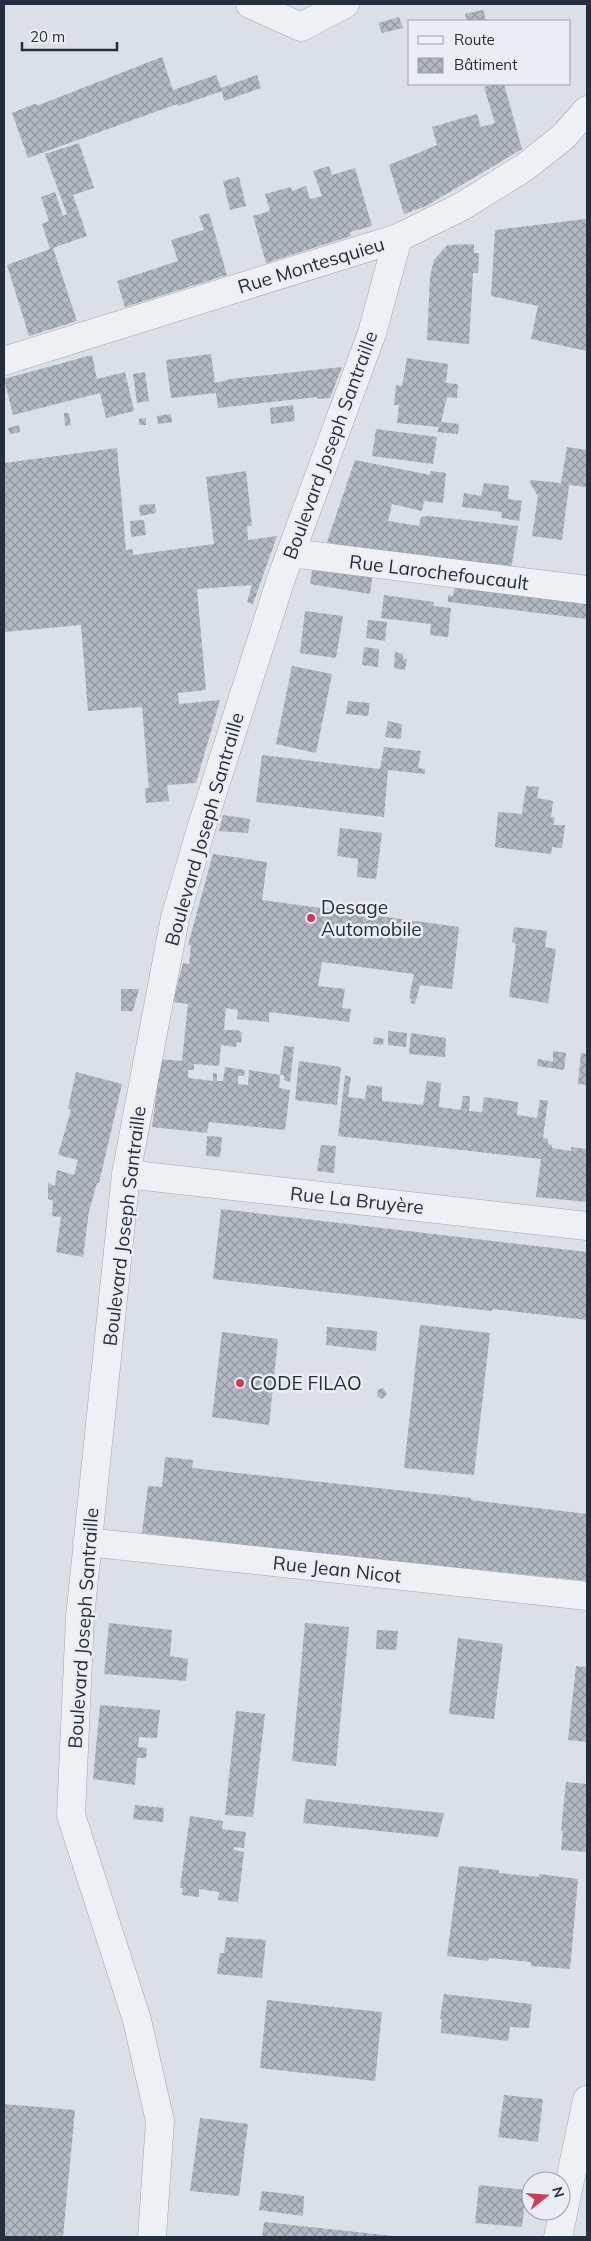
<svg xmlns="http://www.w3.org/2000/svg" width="591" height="2241" viewBox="0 0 591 2241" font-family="Mulish,sans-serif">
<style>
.building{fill:url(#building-cross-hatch)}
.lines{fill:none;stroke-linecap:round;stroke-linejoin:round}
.minor-casing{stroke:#a1a6b0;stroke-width:29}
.minor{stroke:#eef0f4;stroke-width:28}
.poi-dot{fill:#cf3c55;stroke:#eaeef4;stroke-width:2}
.labels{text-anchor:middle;stroke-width:5;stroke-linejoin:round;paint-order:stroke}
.street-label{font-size:19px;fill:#252e3c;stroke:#eaeef4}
.poi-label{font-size:19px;fill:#252e3c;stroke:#eaeef4;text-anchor:start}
</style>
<defs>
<pattern id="building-cross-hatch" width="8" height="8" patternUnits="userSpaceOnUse" patternTransform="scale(1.25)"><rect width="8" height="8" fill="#b2b9c2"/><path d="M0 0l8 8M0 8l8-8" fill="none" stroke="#91979f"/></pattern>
</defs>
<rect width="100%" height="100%" fill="#dbdfe6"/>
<!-- building -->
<path class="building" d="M483,10L486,21H467L465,14Z
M399,17L403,28L382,33L378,23Z
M162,57L173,90L216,75L221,88L257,75L261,88L224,101L222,91L178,106L177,104L28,158L12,113L34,104L39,105Z
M494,84H504L522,149L426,206L404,214L389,165L437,145L432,127L477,114L481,127L495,123L484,87Z
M79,143L94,188L73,195L87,236L53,248L77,321L29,336L7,265L50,249L42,224L49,221L41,197L55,192L63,216L67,214L45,154Z
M329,166L332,175L355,168L372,226L350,232L351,236L266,263L253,216L270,211L265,194L291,187L292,191L306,186L310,199L322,196L313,171Z
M239,177L246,206L230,210L223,181Z
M209,213L227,275L125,307L117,281L178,261L171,240L204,230L199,216Z
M585,219L587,220V351L531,339L538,306L491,296L495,230Z
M474,244V253H479L478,273H473L469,344L427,340L430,277L434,260L447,245Z
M211,354L215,383L231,379L342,367L330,398L318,399L317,397L218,408L216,393L171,398L166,360Z
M92,355L97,379L125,372L134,411L106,418L100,393L13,415L4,379Z
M407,358L448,364L446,383L458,384L457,398L447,397L441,422L459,424L458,434L437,432L439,427L397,423L399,405H394L396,385L402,386Z
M145,372L149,401L137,403L133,374Z
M293,405L295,421L271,424L270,408Z
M64,413H69L71,425L65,426Z
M171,414L172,422L158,424L157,416Z
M146,418V425H139V419Z
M19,425L20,432L10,434L8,428Z
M376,429L437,437L433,464L372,456Z
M567,447L587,450V487L569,485L562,540L532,536L538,496L530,483L531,480L561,483Z
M117,448L126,550L133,549V555L214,544L206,477L246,471L252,526H247L248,540L277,536L253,604L247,602L252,585L197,589L206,690L178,693L179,704L220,700L196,783L167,785L169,801L146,803L145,788H149L142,707L88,711L81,625L4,632V463Z
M355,460L430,475L431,471L446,473L443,503L424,501L422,511L392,504L388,521L419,526L421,517L428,516L518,526L511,570L361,550L327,542Z
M484,483L509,486L508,499L522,501L519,521L501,518L502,512L462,507L464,493L481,496Z
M155,504L156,513L140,516L139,505Z
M144,520L146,535L131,537L130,521Z
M313,563L373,572L370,594L310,584Z
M456,581L587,599V619L448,602V595L453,596Z
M384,595L434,602L433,606L451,608L448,637L430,635L431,624L381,618Z
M305,611L343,616L336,658L300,653Z
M368,620L387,622L385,641L366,638Z
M364,647L379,649L378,667L362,665Z
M395,652L403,654V659H407L405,670L394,668Z
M292,666L332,674L316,753L276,744Z
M348,701L370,703L368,716L346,714Z
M388,721L402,724L401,739L385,737Z
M384,747L421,751L418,768L425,769V774L388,770L384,817L256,802L262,755L380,769Z
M526,786L539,787L537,798L553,801L551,817L555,818L553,825H565L562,848L552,847L551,854L495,847L498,812L522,814Z
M223,815L250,819L248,833L219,831Z
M340,828L382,833L376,879L357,877L358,859L337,856Z
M213,854L267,862L262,900L459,927L452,989L420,985L415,1004L410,1003L412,999L409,998L414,974L322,962L318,986L345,989L342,1008L351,1009L349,1022L269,1012V1022L237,1019L238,1010L226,1008L224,1030H238L242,1033L241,1043L237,1042L236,1047L221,1045L219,1066L194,1064V1070H188V1078L213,1081V1073L217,1074V1081H223L225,1067L245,1070L244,1076H238V1084L248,1085L249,1070L280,1075L279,1088L290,1090L285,1130L209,1122L207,1133L152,1127L161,1059L182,1061L188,1004L173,1002L183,963L189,964L191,945H188Z
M514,927L547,931L545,947L556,949L548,1003L509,997L516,944L512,942Z
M121,989H139L133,1011H121Z
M388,1031L407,1033L406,1047L388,1045Z
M411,1033L446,1038L445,1057L409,1054Z
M374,1037L384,1039L383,1045L373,1044Z
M284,1046L294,1047L290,1082L284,1080V1075H280Z
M553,1051L566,1053L564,1070L537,1066L538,1059L553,1062Z
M581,1053L587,1054V1085L578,1084Z
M299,1061L341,1067L337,1105L295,1100Z
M76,1072L122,1084L99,1183H97L89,1211L83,1257L56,1252L61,1217L52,1216L53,1201L48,1199V1183L55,1186L57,1170L74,1175L78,1160L58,1155L71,1110L68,1108Z
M345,1075L351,1077L348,1097L365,1099L367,1085L382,1087V1101L423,1105L427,1081L441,1083L439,1107L461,1110L463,1096H470L469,1111L482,1112L484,1097L518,1102L517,1115L537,1118L540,1100H548L543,1138L548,1139V1144L552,1145V1148L571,1151V1147L587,1149V1202L536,1197L541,1159L338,1136Z
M207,1136L222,1137L220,1157L206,1156Z
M321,1145L336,1146L334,1173L317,1171Z
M221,1209L587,1252V1320L493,1309L492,1311L213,1279Z
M420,1325L490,1333L474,1475L404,1468Z
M327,1327L377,1331L376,1351L326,1345Z
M222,1332L278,1339L269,1425L212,1417Z
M383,1388L387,1394L382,1399L377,1396L378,1390Z
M165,1457L193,1460L192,1468L471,1498V1500L587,1514V1581L463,1568V1570L142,1533L148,1486L162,1487Z
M109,1623L172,1630L170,1656L188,1659L186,1681L104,1674Z
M305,1623L349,1627L336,1766L292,1761Z
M377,1630L398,1631L396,1650L376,1649Z
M458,1638L503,1644L494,1719L449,1714Z
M576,1666L587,1667V1742L568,1740Z
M100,1705L160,1710L157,1738L139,1737L138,1747L147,1748L146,1758H137L135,1785L93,1779Z
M236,1711L265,1714L253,1817L225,1815Z
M566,1782L587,1784V1852L561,1850L563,1831H561Z
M306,1799L444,1813L438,1837L303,1823Z
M135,1805L164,1808L163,1822L133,1819Z
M190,1816L223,1821L222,1829L246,1832L244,1848L234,1847V1850L244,1852L238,1902L218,1900L219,1892L199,1889V1897L182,1895L183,1888H180Z
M459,1866L499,1870V1873L539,1877V1874L578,1879L570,1969L531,1966V1962L489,1958L488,1961L447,1956Z
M226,1937L266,1940L262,1978L217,1974L220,1953H224Z
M444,1994L532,2004L529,2028L510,2027L508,2041L441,2033L442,2019H440Z
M267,2000L382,2012L375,2081L260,2068Z
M504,2095L543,2099L538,2142L498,2137Z
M4,2104L75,2110L63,2237H4Z
M200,2118L248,2124L239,2196L190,2191Z
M479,2185L526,2190L522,2227L475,2223Z
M262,2191L304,2196L303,2216L259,2210Z
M264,2222L393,2236V2237H262Z"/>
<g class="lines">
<defs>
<path id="minor" d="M250,4L301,27L345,4
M4,361L398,238L461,207L525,167L563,137L587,110
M291,553L587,590
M126,1174L587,1226
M87,1542L587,1596
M152,2237L160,2121L137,2020L71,1815L80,1617L126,1174L175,918L201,829L281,579L372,333L398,238
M558,2237L587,2100"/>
</defs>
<!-- minor casing -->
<use href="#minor" class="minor-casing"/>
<!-- minor -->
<use href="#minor" class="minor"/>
</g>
<!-- markers -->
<g class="poi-dot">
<circle cx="311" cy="918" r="5"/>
<circle cx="240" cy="1383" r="5"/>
</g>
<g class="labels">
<!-- street labels -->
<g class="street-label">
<text transform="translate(311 265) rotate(-17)" y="7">Rue Montesquieu</text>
<text transform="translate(330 445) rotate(-70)" y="7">Boulevard Joseph Santraille</text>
<text transform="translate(439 572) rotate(7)" y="7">Rue Larochefoucault</text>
<text transform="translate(204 829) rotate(-74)" y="7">Boulevard Joseph Santraille</text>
<text transform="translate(357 1200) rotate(6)" y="7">Rue La Bruyère</text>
<text transform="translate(124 1226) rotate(-83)" y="7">Boulevard Joseph Santraille</text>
<text transform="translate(337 1569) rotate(6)" y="7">Rue Jean Nicot</text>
<text transform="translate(83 1628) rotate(-86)" y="7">Boulevard Joseph Santraille</text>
</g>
<!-- poi labels -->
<g class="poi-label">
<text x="321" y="914">Desage<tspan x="321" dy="22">Automobile</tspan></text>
<text x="250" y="1390">CODE FILAO</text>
</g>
</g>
<!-- border -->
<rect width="591" height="2241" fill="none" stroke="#252e3c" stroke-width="10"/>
<!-- legend -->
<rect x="408" y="20" width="162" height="65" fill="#eaeef4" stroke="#9ba1aa"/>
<rect x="418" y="36" width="25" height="8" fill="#eef0f4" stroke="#9ba1aa"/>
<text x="454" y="45" font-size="15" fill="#252e3c">Route</text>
<rect x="418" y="58" width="25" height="15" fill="url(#building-cross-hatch)" stroke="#9ba1aa"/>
<text x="454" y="70" font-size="15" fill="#252e3c">Bâtiment</text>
<!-- north arrow -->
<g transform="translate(546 2196) rotate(73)"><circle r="24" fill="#eaeef4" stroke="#9ba1aa"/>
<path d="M0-4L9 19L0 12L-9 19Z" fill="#cf3c55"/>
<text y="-8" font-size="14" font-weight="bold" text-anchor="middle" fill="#252e3c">N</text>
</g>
<!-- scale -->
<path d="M22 42v8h95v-8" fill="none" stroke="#252e3c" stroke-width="2.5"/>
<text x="30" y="42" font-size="15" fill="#252e3c" stroke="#eaeef4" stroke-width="4" paint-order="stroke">20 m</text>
</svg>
